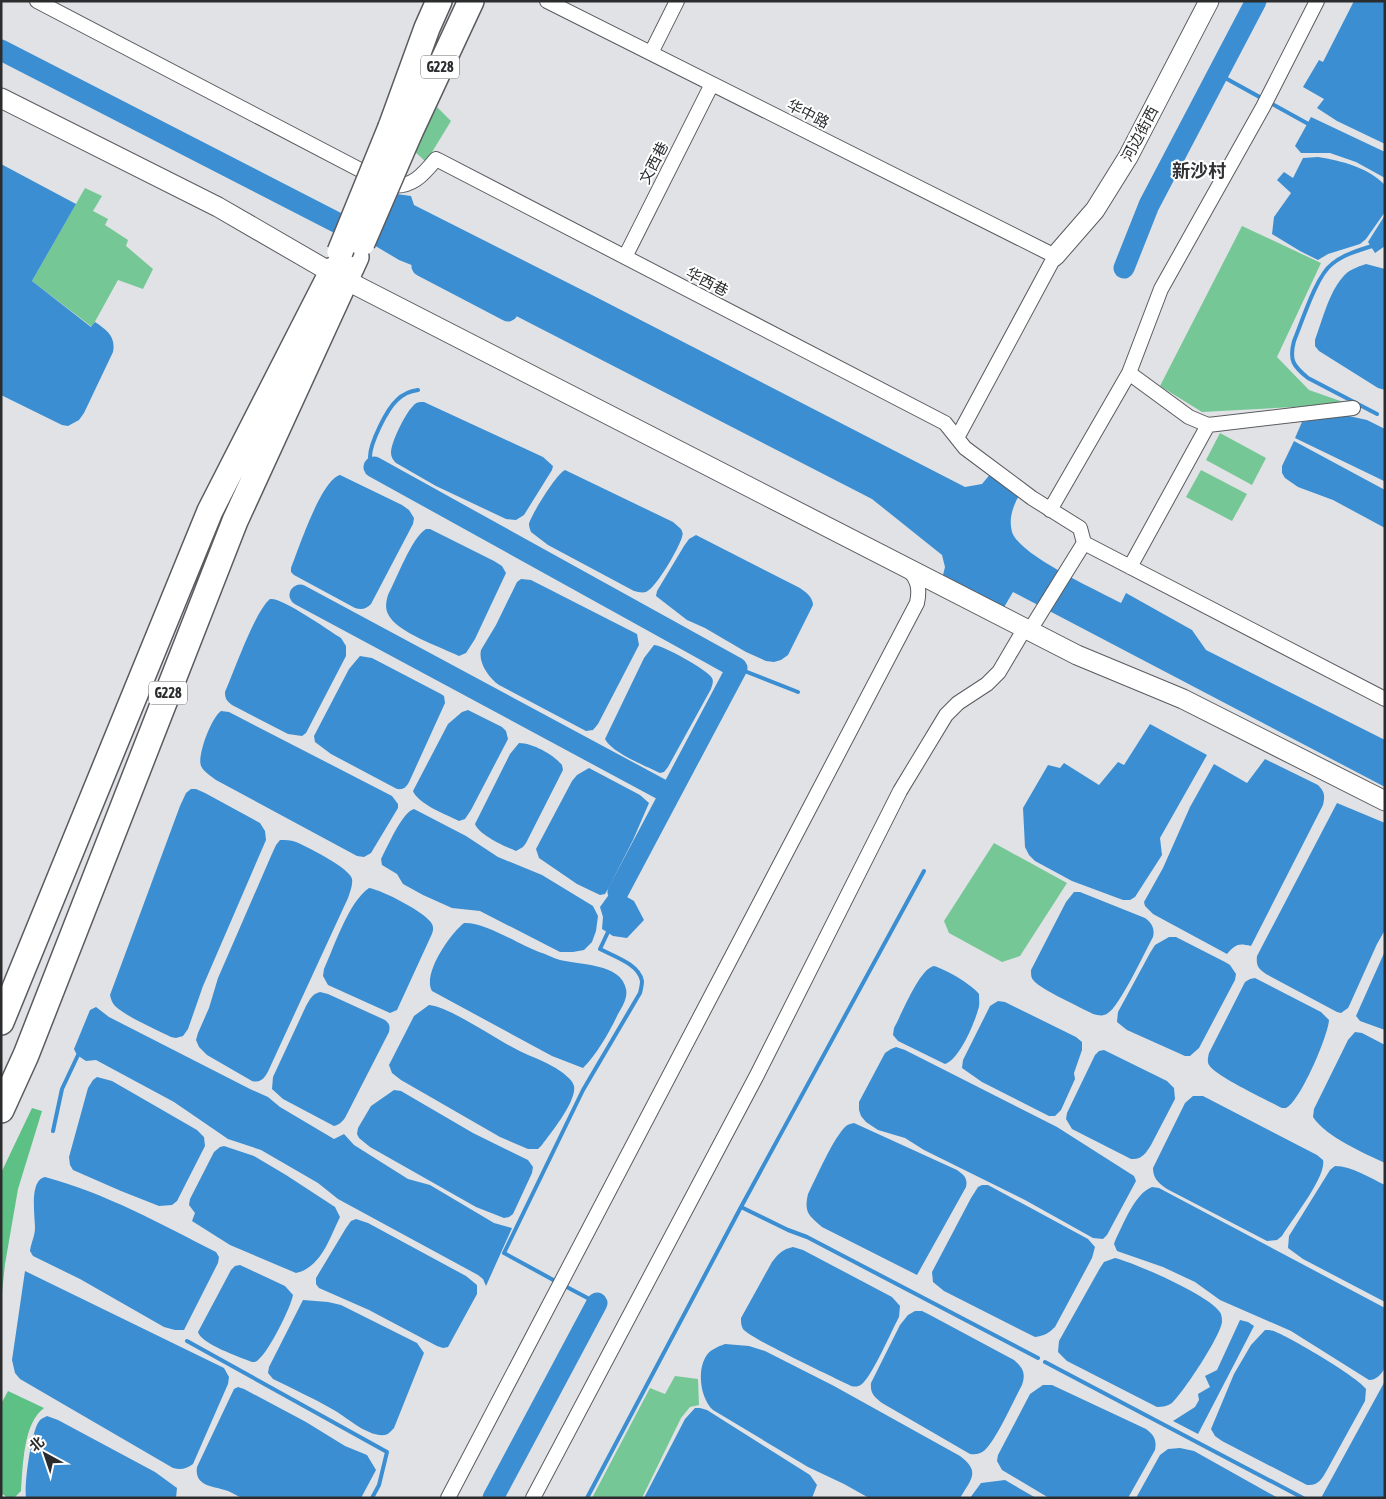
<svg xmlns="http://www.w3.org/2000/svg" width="1386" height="1499" viewBox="0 0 1386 1499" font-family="'Asap Condensed','Noto Sans SC',sans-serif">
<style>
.green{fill:#75c895}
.forest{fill:#5dc186}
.water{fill:#3b8ed1}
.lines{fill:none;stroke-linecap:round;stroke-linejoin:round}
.stream{stroke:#3b8ed1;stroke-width:4}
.river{stroke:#3b8ed1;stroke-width:21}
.street-casing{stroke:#5a5b5f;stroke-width:16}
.secondary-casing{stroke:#5a5b5f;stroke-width:21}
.highway-casing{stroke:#5a5b5f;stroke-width:28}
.street{stroke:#fff;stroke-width:14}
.secondary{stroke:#fff;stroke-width:19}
.highway{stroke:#fff;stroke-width:25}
.highway-bridge-casing{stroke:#5a5b5f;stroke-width:28;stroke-linecap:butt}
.highway-bridge{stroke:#fff;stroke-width:25}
.labels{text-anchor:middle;stroke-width:4;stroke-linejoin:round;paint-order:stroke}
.shield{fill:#fff;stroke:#6b6b6c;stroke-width:1}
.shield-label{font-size:14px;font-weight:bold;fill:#2b2c2d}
.street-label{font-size:15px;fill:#2b2c2d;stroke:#fff}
.quarter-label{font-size:18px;font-weight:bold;fill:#303135;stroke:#fff}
</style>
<rect width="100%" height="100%" fill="#e0e2e6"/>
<!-- green -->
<path class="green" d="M437,107L451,121L426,162L413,150Z
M85,188L102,196L93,211L108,219L105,225L128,240L126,246L153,269L143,289L118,280L92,327L32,281Z
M1242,226L1321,263L1277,357L1309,390L1349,404L1202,412L1160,386Z
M1220,433L1266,458L1252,485L1206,460Z
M1201,470L1247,494L1232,521L1186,497Z
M994,843L1067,883L1020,956L1002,962L949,933L944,921Z
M675,1376L698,1379L699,1405L690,1407L681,1418L642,1498H592L650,1388L665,1394Z"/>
<!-- forest -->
<path class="forest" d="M32,1108L42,1111L18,1189L5,1264L1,1302V1173Z
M8,1391L44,1408C23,1423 23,1467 21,1491L14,1498H8L1,1493V1404Z"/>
<!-- water -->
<path class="water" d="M1354,1H1385V144L1337,121L1317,108L1324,99L1303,87L1319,60L1323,62Z
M1311,117L1385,152V178L1356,162L1330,153H1301L1295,146Z
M1318,157C1342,161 1367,167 1385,185V212L1366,239L1360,244L1328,254L1318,260L1300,251L1272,234L1274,217L1291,193L1277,180L1284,172L1293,178L1303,158Z
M1,164L76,204L32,281L91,327L95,322C107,330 116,337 113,352L84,413L79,420L68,426L62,425L1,395Z
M382,192L411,196L414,205L592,295L965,487L982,484L992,472L1021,492C1014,504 1008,517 1012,532C1019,555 1098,591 1121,603L1126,593L1192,630L1206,650L1385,740V787L1013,592L1000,614L941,583L945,567L942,555L872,499L483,299L479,292L399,260L362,238Z
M1385,215V246L1375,253L1368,242Z
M1366,264L1385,269V390L1378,388L1319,351L1315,346V340C1322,321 1329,293 1342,278C1348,270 1357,267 1366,264Z
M424,402L543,457L553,466L552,470L524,515L516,520L506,519L436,486L396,463C393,460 391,457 391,453C391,442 405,414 413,406C416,402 419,402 424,402Z
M1344,415L1367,420L1385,429V484L1384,481L1295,438L1302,422Z
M1294,441L1385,490V528L1333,500L1298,487L1285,478L1282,473V466Z
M565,470L673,522L681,529C683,534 683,533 682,537C679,548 656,588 646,592C642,593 638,592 634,591L548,545L531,532C530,529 529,527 529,524C531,515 557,473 565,470Z
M340,475L402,505L409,510L414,518L413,524L371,604C366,609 362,610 355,608L294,575L291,572V568C299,548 321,480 340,475Z
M426,529H430L494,561L502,566L506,573L475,639L466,653L459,656C441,647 397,633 388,614C385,608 386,602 388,595C396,580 412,537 426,529Z
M696,535L798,587C805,591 813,597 813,605L788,655L781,660L774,662L766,661L746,652L705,628L687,620L656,596L657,591L684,546L689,539Z
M521,579L531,580L637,634L639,645L598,724L593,730L586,731L499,685C489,678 478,663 481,650L496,625L517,582Z
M270,599C282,597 328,630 341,638L346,646V656L306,733L302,736L288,734L232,705C227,701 225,699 225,692C234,672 255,611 270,599Z
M654,645C662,645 708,670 712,678C714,682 712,685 711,689L668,767L664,772L660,773C646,766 612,753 605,739L644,658Z
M360,656L372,658L441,694L444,696L445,703L410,780C407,786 405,790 397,789L331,754L315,742L314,736L349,669Z
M468,710L502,727L506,731L508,739L471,810L465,819L459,821C447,815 418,804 413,791L448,724L462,712Z
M221,711L229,712L392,796L398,804V808L371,853L364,857L357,856L216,780C211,776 204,772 201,766C197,756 211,718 221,711Z
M1150,724L1207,755L1160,838L1162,855L1135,897L1130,900H1123L1072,881L1035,861L1029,855L1025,847L1023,808L1048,765L1060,768L1064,763L1099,785L1118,762L1124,765Z
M519,743C533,743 554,755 562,765L563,770L526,843L523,847L516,851C504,846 479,835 475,824L510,754Z
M1265,759L1318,785C1325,792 1325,796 1323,805L1251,946C1238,943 1236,944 1227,954L1153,914L1145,906L1144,902L1163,868L1190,807L1214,764L1247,783Z
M589,768L640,795L649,803L633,840L608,889L605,894L600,895L577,884L539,858L536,849L572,781L577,775Z
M191,789H196L205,793L260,823L265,831L266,840L203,986L188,1029L183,1036L176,1038L171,1037C155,1029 127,1017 115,1006C112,1003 111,999 110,995L180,806L186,793Z
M1337,803L1385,823V930L1377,944L1350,1004L1348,1008L1341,1013L1337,1012L1266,974C1258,969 1256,965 1257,956Z
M414,809L466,836L498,857L542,875L593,906L598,916L596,931L592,942L584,950L573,952H560L480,911L452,908L423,895L403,884L397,874L382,865L381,859C387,848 402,812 414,809Z
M280,840C286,840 290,840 296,842C307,847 350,868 352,879C353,885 350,892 348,898L271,1065C267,1074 263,1084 252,1081L207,1055L199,1047L196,1040L198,1033L209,1008L218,978L271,856L276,845Z
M369,888C382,890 427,913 432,924C434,928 433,932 431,936L397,1010L390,1013L328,985L323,976L324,969C335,945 348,903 369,888Z
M613,889L634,901L644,920L627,938L613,936L602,929L603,917L600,907Z
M1074,892H1080L1145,918C1152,923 1155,929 1153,937C1145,952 1119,1007 1108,1013C1103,1017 1098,1015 1093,1014C1080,1007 1042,990 1034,981C1031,978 1031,975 1031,970L1066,902Z
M464,923C485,922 518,944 539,952C546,954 553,958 560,960C579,965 621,963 626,989C628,998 622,1007 618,1014C609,1033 597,1054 583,1068L552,1056L432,991C422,974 450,934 464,923Z
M1169,937H1176L1225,962L1230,965L1236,974L1235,980L1199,1048L1190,1056H1185L1127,1030L1117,1022L1118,1012L1150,953L1155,945Z
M1385,951V1030L1360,1021L1356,1016Z
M934,966C947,970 971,984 979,994C979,1000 980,1005 978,1010C974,1024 959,1060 945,1064L898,1041L893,1035L894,1028C902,1014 919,969 934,966Z
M1255,978L1321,1012L1329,1020C1328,1036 1300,1102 1286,1108H1282C1269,1101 1215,1076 1209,1065C1207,1062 1208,1057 1209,1053L1245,982L1250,979Z
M320,992L328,994L385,1020C390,1024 390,1026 389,1032L347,1114C344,1120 341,1124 334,1126L283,1099L272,1089L273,1077L306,1006C310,999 312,994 320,992Z
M998,1001L1005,1002L1076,1037L1082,1042V1050L1074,1073L1075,1079L1061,1110L1055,1116H1049L982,1082L962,1068L963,1060L990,1006Z
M429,1005C448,1006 494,1038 514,1048C526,1055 540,1059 552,1066C558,1069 573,1079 574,1086C577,1101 551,1133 542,1145L538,1149H528L500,1137L401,1080L392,1073L389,1065L414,1016Z
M96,1007L109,1017L250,1089L268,1097L280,1107L334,1139L344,1134L354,1145L408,1179L430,1185L494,1223L512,1228L486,1286L483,1279L478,1275L338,1199L318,1183L261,1150L228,1139L174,1102L96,1060L86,1061L77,1055L74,1049L90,1010Z
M1355,1032L1362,1033L1385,1045V1163C1364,1153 1326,1137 1313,1117L1314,1109L1348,1040Z
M896,1047L905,1050L1057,1127L1134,1176L1136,1181L1107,1235L1103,1239L1093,1238L1025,1200L924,1150L905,1138L878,1130L866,1122L861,1116L859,1110V1102L885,1053L891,1049Z
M1104,1050L1167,1081L1174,1088L1175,1099L1151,1145C1146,1153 1142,1160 1131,1159L1072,1129L1066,1119L1067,1113L1095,1055L1099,1051Z
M97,1077L112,1081L197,1130L204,1137L205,1146L177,1201L172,1205L159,1206L121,1191L73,1170L70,1165L69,1157L88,1088L93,1080Z
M394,1090L401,1091L473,1133L528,1160L533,1167L532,1173L513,1214L509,1217L504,1218L476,1207L370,1147L359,1138L357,1134L358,1128L371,1106Z
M1193,1096H1203L1317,1155L1323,1160C1327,1176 1291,1221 1282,1236L1277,1240L1267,1241L1167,1189C1158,1183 1153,1178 1153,1168L1185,1103Z
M854,1123L957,1170C964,1175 968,1178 966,1187L917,1275L822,1227C808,1215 804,1212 808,1194C817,1176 831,1143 844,1128C847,1125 849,1124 854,1123Z
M224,1146L254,1156L286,1175L335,1207L340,1217C330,1237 321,1268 296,1273L230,1245L192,1221L195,1213L189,1205L190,1199L214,1152L220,1147Z
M1335,1166C1352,1166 1370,1178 1385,1185V1302L1303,1259L1288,1248L1289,1236L1330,1170Z
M45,1177C105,1193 161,1224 216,1252L219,1257L218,1263L184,1330H175L164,1327L80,1279L33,1256L30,1251C31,1243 35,1236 35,1228C35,1216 29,1180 45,1177Z
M982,1185H988L1088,1239L1095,1247L1092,1258L1055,1327C1049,1333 1044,1336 1035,1337L944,1291L933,1282L932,1272L971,1198L978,1187Z
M1152,1187L1159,1188L1385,1308V1368C1381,1374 1377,1380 1369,1380L1291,1331L1220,1300L1195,1282L1163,1267L1117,1251L1114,1244L1115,1241C1123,1225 1135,1193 1152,1187Z
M356,1219L368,1223L466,1276L477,1285V1294L448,1347L443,1348L437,1346L369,1310L319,1288L316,1284V1278L346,1228L351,1221Z
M793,1247L803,1250L892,1297L900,1306L899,1317C892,1330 872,1376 862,1384C858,1387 855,1387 851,1386C835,1378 749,1338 743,1329C741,1326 741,1322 741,1318L772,1262C778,1254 783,1249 793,1247Z
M1115,1258C1135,1263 1208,1295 1219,1311C1222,1314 1222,1319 1222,1322C1220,1337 1183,1393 1172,1403C1167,1406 1163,1407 1157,1407L1067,1361L1058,1352L1059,1341L1100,1268L1104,1262Z
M240,1265L285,1286L293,1295C291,1307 269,1351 259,1359C256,1362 256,1362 252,1362C240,1357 201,1344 198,1332L231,1270L235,1266Z
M25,1271L224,1368L229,1377L228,1384L193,1464C186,1469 181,1470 173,1468L20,1379L15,1373L12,1360Z
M303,1300L328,1302L341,1305L417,1343L424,1353L394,1428C391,1431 389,1434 385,1435C367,1437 347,1417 332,1409C313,1398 293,1389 273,1379L268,1373L269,1367Z
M915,1311H922L930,1315L1014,1360C1023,1368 1026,1373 1022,1385C1014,1400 996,1440 985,1450C980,1454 976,1455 970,1454L882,1403C874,1397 870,1393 871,1383L900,1325L908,1315Z
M1240,1320L1248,1322L1254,1326L1198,1434L1173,1421L1195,1407L1199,1400L1198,1394L1210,1387L1205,1376L1217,1370Z
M1265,1330C1269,1330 1272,1330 1276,1332C1291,1338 1358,1377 1366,1389L1365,1401L1327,1470C1322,1479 1318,1486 1307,1485L1222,1441L1215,1436L1211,1429L1234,1374L1251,1345Z
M725,1344L749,1346L765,1351L834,1386L960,1456C981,1472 971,1479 960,1498H869L844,1484L808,1467L713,1410C701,1399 697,1373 705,1358C709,1350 717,1347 725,1344Z
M1385,1381V1498H1321Z
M1043,1385H1052L1146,1429C1154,1435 1157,1440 1155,1450L1128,1498H1049L1002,1470L997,1461L998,1455L1030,1394Z
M238,1387L244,1389L306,1422L345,1446L367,1455L376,1470L361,1498H242C237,1496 233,1493 228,1491C214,1486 194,1487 197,1467L234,1389Z
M695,1408H700L707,1410L810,1475L817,1485L812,1498H644L685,1419Z
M47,1416L58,1420L155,1472L177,1488L176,1498H26C24,1484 31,1435 38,1423C40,1419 43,1418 47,1416Z
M1180,1448L1194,1451L1278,1498H1136L1160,1455L1168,1449Z
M1005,1480L1036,1498H970L981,1483Z"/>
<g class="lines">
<!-- stream -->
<path class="stream" d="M1218,74L1312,126
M1375,245C1360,250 1344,254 1332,264C1316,276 1302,322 1294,341C1289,360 1293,366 1308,378L1377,414
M374,467C372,464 370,461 370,457C370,443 387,409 397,400C403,394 410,391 418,390
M737,668L798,692
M53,1131L62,1089L79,1053
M741,1207L788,1230L807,1237L1038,1358
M557,1282L504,1253L583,1090L640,993C641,989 642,985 642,981C639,964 613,956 600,949L608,932
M563,1285L597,1303
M187,1341L387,1452L379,1485L372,1498
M1045,1362L1303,1498
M587,1498L741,1207L924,871"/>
<!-- river -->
<path class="river" d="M1,50L363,236
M422,266L508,311
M1124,268L1149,205L1256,1
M374,467L737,668L618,892
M300,595L670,794
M493,1498L597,1303"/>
<defs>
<path id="street" d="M37,1L389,185C411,189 423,175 436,159
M547,1L1055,256L957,438
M651,53L677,1
M438,160L945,423L965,448L1032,498L1080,528L1084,543L1030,630
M625,257L712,84
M1129,373L1189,417L1208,425
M1050,510L1129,373L1161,289L1263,107L1317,1
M1084,543L1385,699
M1130,567L1208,425L1353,408
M448,1498L917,603C920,589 918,580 909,570
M533,1498L757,1075L900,791L946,715L958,703L987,684L999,672L1025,628"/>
<path id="secondary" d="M1,98L218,207L332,273L1077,655L1183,699L1385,801
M1055,256L1095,210L1128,157L1209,1"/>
<path id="highway" d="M391,127L427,28L439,1
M409,134L471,1
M1,1022L210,511L333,270
M1,1110L26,1055L235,521L356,257"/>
</defs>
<!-- street casing -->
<use href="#street" class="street-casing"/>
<!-- secondary casing -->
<use href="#secondary" class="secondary-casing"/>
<!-- highway casing -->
<use href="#highway" class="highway-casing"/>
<!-- street -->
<use href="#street" class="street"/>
<!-- secondary -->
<use href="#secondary" class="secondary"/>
<!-- highway -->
<use href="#highway" class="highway"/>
<defs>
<path id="highway-bridge" d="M362,243L409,134
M340,252L391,127"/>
</defs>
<!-- highway-bridge casing -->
<use href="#highway-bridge" class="highway-bridge-casing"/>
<!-- highway-bridge -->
<use href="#highway-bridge" class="highway-bridge"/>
</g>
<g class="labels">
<!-- shield labels -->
<g class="shield">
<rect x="421" y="55.5" width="38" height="23" rx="4"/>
<rect x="149" y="681.5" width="38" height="23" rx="4"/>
</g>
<g class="shield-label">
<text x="440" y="72">G228</text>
<text x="168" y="698">G228</text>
</g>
<!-- street labels -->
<g class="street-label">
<text transform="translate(808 114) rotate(27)" y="5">华中路</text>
<text transform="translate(1140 134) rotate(-62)" y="5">河边街西</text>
<text transform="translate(654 163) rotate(-63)" y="5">文西巷</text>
<text transform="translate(707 282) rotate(27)" y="5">华西巷</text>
</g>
<!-- quarter labels -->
<g class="quarter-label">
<text x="1199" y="177">新沙村</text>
</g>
</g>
<!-- border -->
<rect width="1386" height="1499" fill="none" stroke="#2b2c2d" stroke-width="5"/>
<!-- north arrow -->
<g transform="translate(45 1454) rotate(320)" stroke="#ffffff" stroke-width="4" paint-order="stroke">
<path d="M0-4L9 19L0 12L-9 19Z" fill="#2b2c2d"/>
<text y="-8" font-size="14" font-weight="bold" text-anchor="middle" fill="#2b2c2d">北</text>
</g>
</svg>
